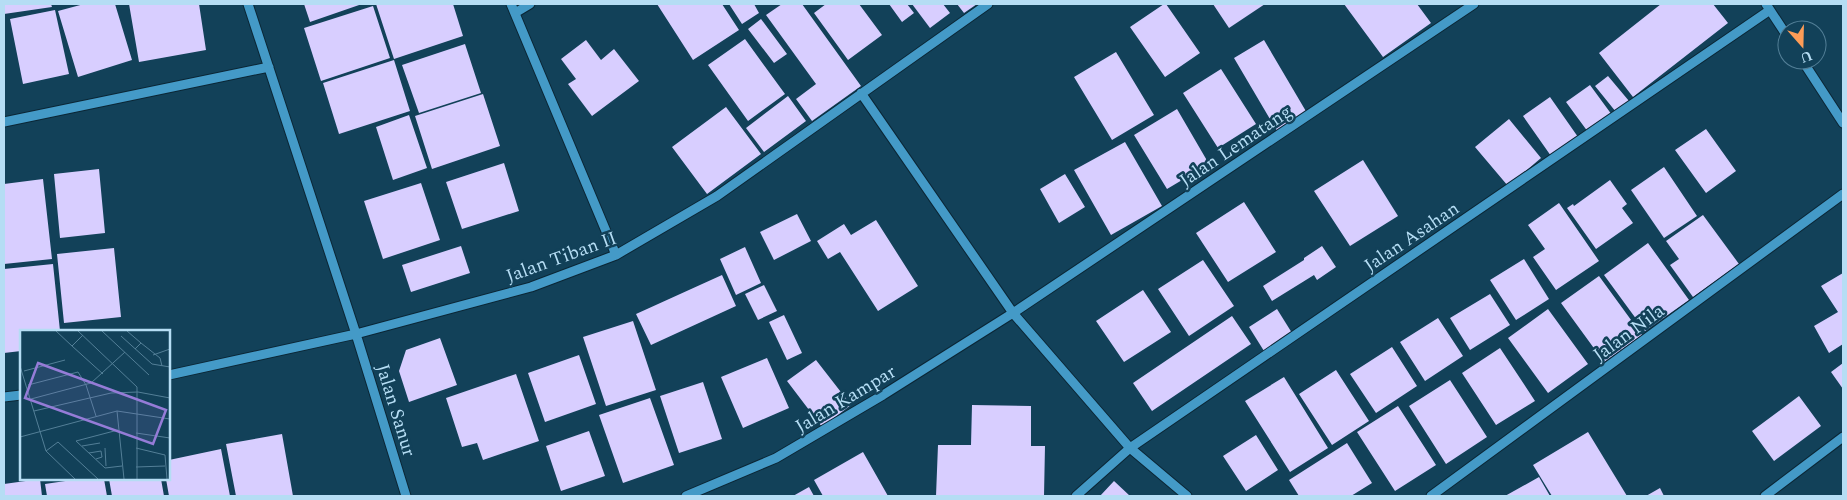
<svg xmlns="http://www.w3.org/2000/svg" width="1847" height="500" viewBox="0 0 1847 500" font-family="Spectral,serif">
<style>
.building{fill:#d8ceff}
.lines{fill:none;stroke-linecap:round;stroke-linejoin:round}
.minor-casing{stroke:#0b2635;stroke-width:11}
.minor{stroke:#449ac7;stroke-width:9}
.labels{text-anchor:middle;stroke-width:5;stroke-linejoin:round;paint-order:stroke}
.street-label{font-size:19px;fill:#b5ddf4;stroke:#124159}
.inset-road{fill:none;stroke:#537f97;stroke-width:1}
.view{fill:#957cd7;fill-opacity:0.15;stroke:#957cd7;stroke-width:2.5}
.inset-edge{fill:none;stroke:#b5ddf4;stroke-width:2.5}
</style>
<rect width="100%" height="100%" fill="#124159"/>
<!-- building -->
<path class="building" d="M4,4H51L52,7L4,14Z
M84,4H115L132,60L78,77L58,11Z
M129,4H199L206,50L139,62Z
M304,4H362L310,22Z
M376,4H453L463,36L394,59Z
M657,4H722L739,30L693,60Z
M729,4H754L759,13L742,24Z
M782,4H802L861,86L812,121L796,99L816,84L766,15Z
M826,4H859L882,35L848,60L814,13Z
M889,4H907L914,13L902,22Z
M912,4H943L950,13L930,28Z
M957,4H977L964,13Z
M1164,4H1166L1200,53L1165,77L1130,27Z
M1213,4H1265L1229,28Z
M1344,4H1417L1431,23L1383,57Z
M1661,4H1713L1728,23L1633,97L1599,53Z
M373,6L390,58L321,81L304,28Z
M55,10L69,74L23,84L10,19Z
M761,19L787,54L774,63L748,29Z
M745,39L785,94L748,121L708,65Z
M586,40L601,60L614,49L639,81L592,116L568,84L576,79L561,59Z
M1264,40L1307,113L1277,131L1234,58Z
M465,44L481,93L419,113L402,65Z
M1116,52L1154,115L1112,140L1074,77Z
M394,60L410,111L339,134L323,83Z
M1221,69L1256,124L1218,148L1183,93Z
M1608,76L1629,101L1616,112L1595,86Z
M1590,85L1612,115L1588,132L1566,102Z
M483,94L500,146L432,169L415,116Z
M788,96L806,121L764,152L746,128Z
M1550,97L1578,137L1551,156L1523,116Z
M726,107L761,154L707,194L672,147Z
M1177,109L1209,164L1167,189L1134,135Z
M409,115L427,168L393,180L376,127Z
M1509,119L1541,158L1508,186L1475,147Z
M1706,129L1736,171L1706,193L1675,150Z
M1125,142L1162,206L1111,235L1074,170Z
M1363,160L1398,216L1350,246L1314,191Z
M504,163L519,211L462,229L446,182Z
M1664,167L1697,216L1664,238L1631,190Z
M99,169L105,233L60,238L54,174Z
M1065,174L1085,207L1059,223L1040,189Z
M43,179L52,259L4,264V184Z
M1610,180L1627,204L1622,208L1633,223L1596,249L1567,208L1573,204L1574,206Z
M421,183L440,240L383,259L364,201Z
M1244,202L1276,252L1228,282L1196,233Z
M1559,203L1599,261L1556,290L1533,257L1545,249L1528,225Z
M797,214L811,241L774,260L760,232Z
M1703,215L1739,264L1693,297L1670,265L1679,259L1666,241Z
M876,220L918,286L878,311L840,252L828,259L817,241L844,224L851,235Z
M1648,243L1689,300L1645,331L1604,275Z
M461,246L470,273L411,292L402,265Z
M1322,246L1336,267L1317,280L1314,275L1272,301L1263,286L1304,260V258Z
M745,247L761,283L736,295L720,259Z
M114,248L121,317L64,323L57,254Z
M1524,259L1549,299L1516,320L1490,280Z
M1203,260L1234,306L1189,336L1158,289Z
M53,264L60,331H21V351L4,353V269Z
M1843,273V344L1829,353L1814,326L1838,312L1821,286Z
M722,275L736,306L651,345L636,314Z
M1599,276L1642,335L1604,362L1561,303Z
M764,285L777,311L758,320L745,294Z
M1143,290L1171,332L1124,362L1096,321Z
M1490,294L1510,325L1470,350L1450,318Z
M1277,309L1292,333L1264,351L1249,327Z
M1548,309L1588,364L1548,393L1508,338Z
M784,315L802,353L787,360L769,322Z
M1232,316L1251,344L1152,411L1133,383Z
M1438,318L1463,356L1425,381L1400,342Z
M633,321L656,390L606,406L583,337Z
M440,338L457,385L409,402L399,371L406,350Z
M1392,347L1417,386L1376,413L1350,374Z
M1500,348L1535,401L1496,425L1462,373Z
M579,355L596,404L545,422L528,373Z
M767,358L789,408L743,428L721,377Z
M816,360L851,405L822,427L787,381Z
M1843,363V389L1831,372Z
M1336,370L1369,421L1332,445L1299,394Z
M516,374L539,441L483,460L477,443L462,447L446,398Z
M1284,377L1328,448L1290,472L1245,401Z
M1450,380L1487,437L1446,464L1409,406Z
M703,382L722,439L679,453L660,396Z
M1799,396L1821,426L1774,461L1752,431Z
M650,398L674,465L623,483L599,415Z
M972,405L1031,406V446H1045L1044,496H936L938,445H971Z
M1398,406L1436,465L1395,491L1357,432Z
M589,431L605,476L561,491L546,446Z
M1588,432L1627,496H1552L1533,465Z
M282,434L293,496H236L226,444Z
M1256,435L1278,470L1246,491L1223,456Z
M1347,443L1372,483L1351,496H1299L1289,480Z
M221,449L230,496H169L166,479H169V460Z
M863,452L888,496H823L814,480Z
M1539,477L1550,496H1505Z
M40,479L42,496H4V484Z
M79,479H104L107,496H47L45,484Z
M109,479H161L164,496H112Z
M1114,481L1130,496H1100Z
M809,487L814,496H793Z
M1660,488L1664,496H1646Z"/>
<g class="lines">
<defs>
<path id="minor" d="M248,4L356,334L406,496
M511,4L616,255
M1766,4L1787,36
M515,13L530,4
M1802,60L1843,123
M861,93L1013,313L1130,448L1187,496
M4,122L269,67
M169,375L356,334L531,287L616,255L717,196L988,4
M4,397L21,395
M686,496L776,458L883,395L1013,313L1474,4
M1076,496L1130,448L1770,10
M1431,496L1843,194
M1765,496L1843,437"/>
</defs>
<!-- minor casing -->
<use href="#minor" class="minor-casing"/>
<!-- minor -->
<use href="#minor" class="minor"/>
</g>
<g class="labels">
<!-- street labels -->
<g class="street-label">
<text transform="translate(1235 145) rotate(-34)" y="7">Jalan Lematang</text>
<text transform="translate(1411 236) rotate(-34)" y="7">Jalan Asahan</text>
<text transform="translate(561 256) rotate(-20)" y="7">Jalan Tiban II</text>
<text transform="translate(1628 332) rotate(-36)" y="7">Jalan Nila</text>
<text transform="translate(845 398) rotate(-31)" y="7">Jalan Kampar</text>
<text transform="translate(397 410) rotate(73)" y="7">Jalan Sanur</text>
</g>
</g>
<!-- overview -->
<g transform="translate(20 330)">
<rect width="150" height="150" fill="#124159"/>
<path class="inset-road" d="M36,1L52,16M58,1L117,57V149M82,1L129,45M107,1L121,13M63,5L52,16L83,44M101,6L132,34L150,37M115,19L121,13L140,28L142,36M133,25L150,19M0,36L26,121L55,149M4,41L45,30M8,55L58,42L66,55L76,86M11,69L71,53L105,22M14,81L91,63L118,62L150,68M97,81L104,149M98,100L56,111L85,138L102,136M116,103L150,108M0,107L97,81L150,89M62,116L80,113M85,118L86,136M116,118L145,125L147,149M26,121L38,112L78,149M69,123L81,121L82,127L76,129M116,137L145,136"/>
<path class="view" d="M18,33L146,80L133,114L5,68Z"/>
<rect width="150" height="150" class="inset-edge"/>
</g>
<!-- border -->
<rect width="1847" height="500" fill="none" stroke="#b5ddf4" stroke-width="10"/>
<!-- north arrow -->
<g transform="translate(1802 45) rotate(160)"><circle r="24" fill="#124159" stroke="#537f97"/>
<path d="M0-4L9 19L0 12L-9 19Z" fill="#fd9c57"/>
<text y="-8" font-size="14" font-weight="bold" text-anchor="middle" fill="#b5ddf4">U</text>
</g>
</svg>
